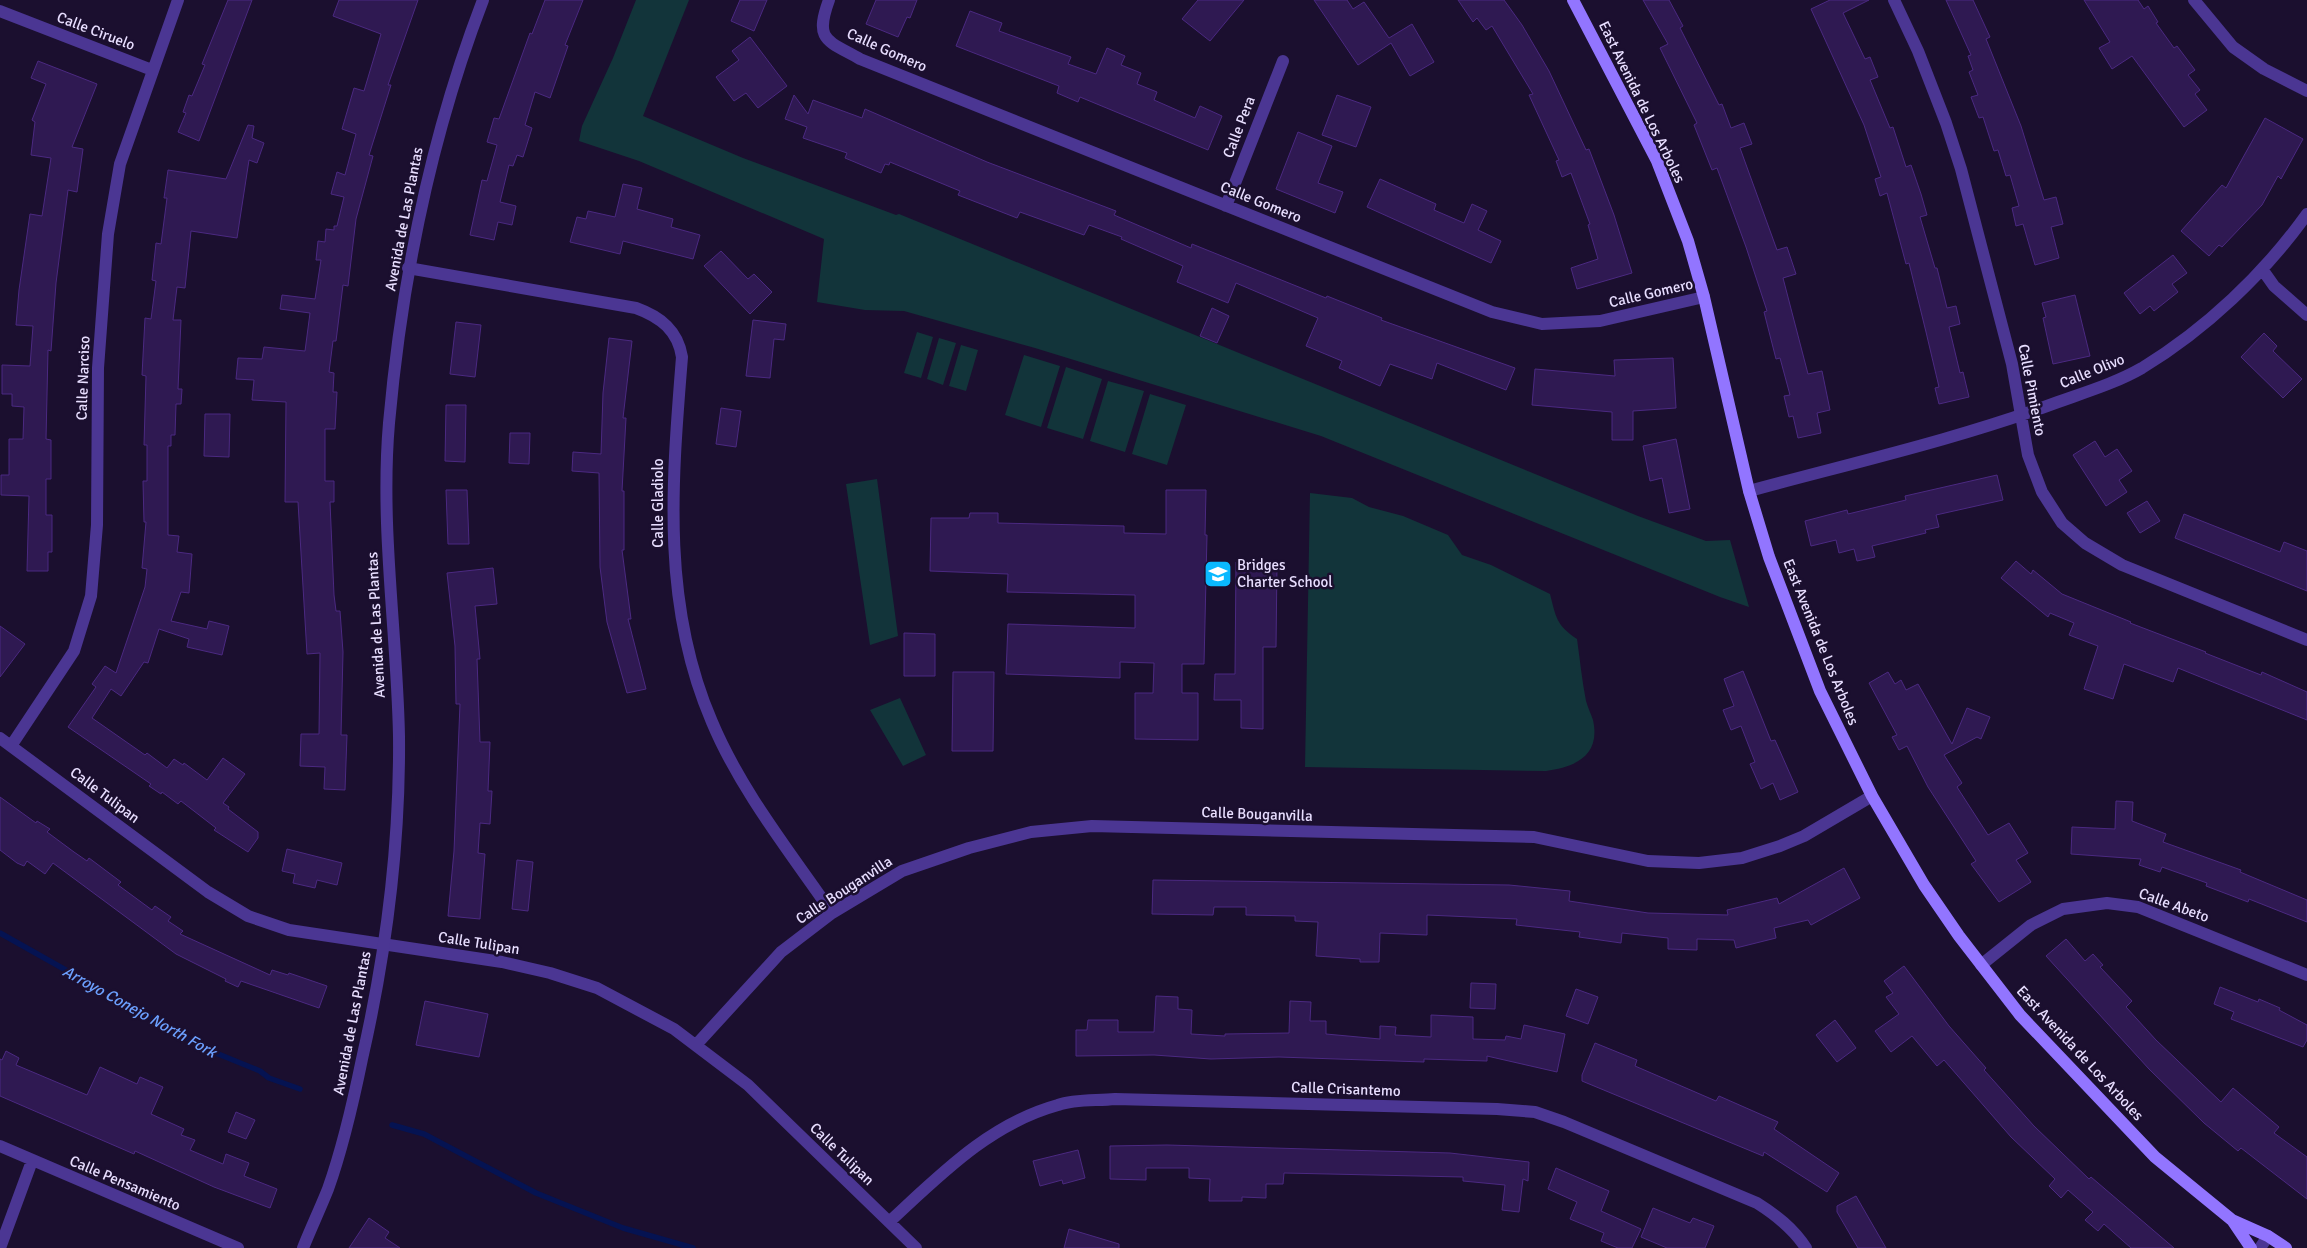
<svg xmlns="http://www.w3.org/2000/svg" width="2307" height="1248" viewBox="0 0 2307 1248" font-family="Signika,sans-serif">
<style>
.green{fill:#12343a}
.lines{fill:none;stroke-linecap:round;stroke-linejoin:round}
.stream{stroke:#051352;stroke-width:5.5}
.building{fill:#2f1952;stroke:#4b2981}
.minor{stroke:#4b3693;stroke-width:12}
.tertiary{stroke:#4b3693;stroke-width:12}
.secondary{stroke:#9275ff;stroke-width:12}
.labels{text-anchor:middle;stroke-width:5;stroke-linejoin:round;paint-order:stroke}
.street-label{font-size:15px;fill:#e8deff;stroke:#1b0f2f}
.poi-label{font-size:15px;fill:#e8deff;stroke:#1b0f2f;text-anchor:start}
.water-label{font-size:16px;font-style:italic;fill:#6ca0ff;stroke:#1b0f2f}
</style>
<rect width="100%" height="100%" fill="#1b0f2f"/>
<!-- green -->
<path class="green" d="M636,0H689L643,116L743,158L896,215L899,214L1638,516L1706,541L1730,540L1749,607L1720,597L1321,436L1035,348L904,311L865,310L817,302L824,239L639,161L579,141L582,126L613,58Z
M917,332L933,337L921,378L904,373Z
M939,338L956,343L943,385L927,379Z
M961,345L978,350L966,391L949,386Z
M1024,355L1060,366L1041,427L1005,415Z
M1066,367L1102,379L1083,439L1047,428Z
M1108,381L1144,391L1125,452L1090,441Z
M1150,394L1186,405L1167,465L1132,454Z
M877,479L898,636L870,645L846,484Z
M1310,493L1352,498L1369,507L1403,516L1448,535L1462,555L1491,565L1550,594C1556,617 1556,625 1577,639C1580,660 1582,681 1586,701C1588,708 1591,714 1593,720C1601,756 1575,767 1546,771L1305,767Z
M900,698L926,755L903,766L870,710Z"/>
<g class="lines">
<!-- stream -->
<path class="stream" d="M0,933L206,1049L260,1071L269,1078L300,1089
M392,1125L424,1134L536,1193L623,1228L693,1248"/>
</g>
<!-- building -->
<path class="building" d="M228,0H252L199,141L178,132L186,113L183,112L189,95L192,96L205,65L202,64Z
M339,0H418L388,85H391L369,155L373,156L356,219L348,286L343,285L336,341H333L329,372L334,373L333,392H337L335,429H325V481H334V502H330L334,595L336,611H340L343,652L341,735H347L345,790L324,789L325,767L300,766L301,734H319L320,653L307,654L298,502H285L286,402L252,400L254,380L236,379L238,358L262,359L264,347L305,351L310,313L280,309L282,295L315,299L321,260H316L318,241L325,242L326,229L334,230V226H337L344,197L331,194L337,172L345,175L356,134L342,129L354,88L364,91L381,34L333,16Z
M545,0H583L565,45L568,46L550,98L535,92L525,125L532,128L523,157L517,155L513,166L509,165L500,202L516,206L512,225L498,222L494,240L470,235L482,180L487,181L497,145L487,142L494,118L499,119L530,33L532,34Z
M740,0H767L754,31L731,21Z
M876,0H917L910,18L907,17L898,37L866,24Z
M1198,0H1244L1210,41L1182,19Z
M1314,0H1347L1353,9L1364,2L1389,38L1412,24L1434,62L1410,76L1391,43L1358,65Z
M1458,0H1504L1522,25L1549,71L1586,150L1589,149L1614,215L1632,273L1577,289L1571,268L1598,259L1588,225L1590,224L1571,173L1562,177L1556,161L1559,160L1529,95L1533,94L1492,26L1486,30L1477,18L1473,22Z
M1643,0H1669L1683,26L1680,28L1719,105L1722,104L1731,128L1744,123L1752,144L1740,148L1777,250L1787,247L1796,274L1783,278L1808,374L1822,371L1830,410L1817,413L1821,433L1798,438L1793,416L1789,417L1784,396L1790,395L1780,358L1776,359L1764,312L1767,311L1746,247L1717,168L1712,170L1694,125L1697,123L1660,48L1668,44Z
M1830,0H1869L1843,13L1865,59L1870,57L1878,77L1870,80L1890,128L1893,127L1906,167L1911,165L1921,194L1927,215L1920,217L1935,268H1937L1947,308L1956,306L1960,324L1949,327L1960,373L1963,372L1969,397L1939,404L1935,388L1939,387L1926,332L1909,263L1906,264L1887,193L1880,196L1875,179L1881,177L1864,125L1811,9Z
M1946,0H1973L1990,37L1986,39L2021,126L2044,200L2056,197L2063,224L2051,227L2059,258L2035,265L2023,224L2016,226L2012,208L2019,206L2010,175L2006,176L1998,150L1994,151L1983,117L1979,118L1971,97L1978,95L1969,72L1973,70L1968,56L1971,55Z
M2084,0H2138L2144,9L2148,6L2158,22L2156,23L2174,48L2177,46L2195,70L2188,75L2200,90L2195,94L2207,110L2184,127L2132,56L2112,69L2099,48L2110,42Z
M970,11L1002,23L999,31L1071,57L1068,64L1096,74L1107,48L1125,56L1121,65L1141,73L1137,84L1157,92L1154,100L1195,118L1200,106L1222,116L1208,150L1080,97L1078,102L1057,93L1059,86L956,46Z
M750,37L787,86L758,108L746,93L734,101L716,77L739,60L732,51Z
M38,61L97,84L72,147L83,149L77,192L68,190L56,283L51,351L48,350L46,439L51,440V479H46V515H52V552H48V571H27L29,496L1,495V475H9V439H23L24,407L12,406V394H2V365L30,366L33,326L16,325L19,290L30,214L42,216L51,158L31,155L35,122L32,120L46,84L31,78Z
M794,95L808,114L813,100L862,118L865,109L987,162L1116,211L1114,215L1191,248L1192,244L1326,298L1327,296L1382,318L1381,320L1515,368L1506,390L1437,363L1432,379L1390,364L1380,386L1339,368L1342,361L1306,346L1318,318L1236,283L1228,303L1177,282L1183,266L1121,239L1122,237L1089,225L1084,235L1020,212L1017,218L958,195L960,191L890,162L889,165L885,164L881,173L845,158L847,153L803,138L807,127L785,119Z
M1337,95L1371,107L1356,147L1322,135Z
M2265,118L2303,139L2281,179L2278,176L2262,205L2222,247L2219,245L2209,256L2181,231L2222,185L2226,188Z
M248,125L254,126L252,138L264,143L257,163L249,160L237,238L191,231L185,288L177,287L173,320H181L178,389H182L181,404H176L175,435H171V446H168V535L179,536L177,552L192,554L189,593L181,592L171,621L207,629L209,621L229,626L222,655L187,647L189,639L159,629L148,663L144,662L121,696L111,689L92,718L145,755L147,753L167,768L174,759L183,765L184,763L207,780L223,758L245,774L223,803L229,807L228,809L258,832V838L248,852L214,830L216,828L181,801L178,804L162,792L161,794L149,786L151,784L68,727L96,687L92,684L105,666L116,673L145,587L147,569L142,568L146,522H144L143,481H147V445H144L146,376L142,375L145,318L151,319L156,281L152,280L156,243L161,244L167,198H164L168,170L226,179Z
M1298,132L1332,146L1318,183L1343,192L1335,213L1276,189Z
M1380,179L1436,204L1434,210L1464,223L1472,204L1487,211L1478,230L1501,241L1491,263L1367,207Z
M623,184L642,188L637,209L673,219L671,227L700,235L693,259L623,241L620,254L570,242L577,217L586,219L588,211L615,217Z
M721,251L748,279L754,274L772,292L750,314L704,266Z
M2173,255L2187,273L2172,284L2178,292L2154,311L2150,306L2140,314L2124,293Z
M2075,295L2090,356L2053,364L2043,318L2046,317L2042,303Z
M1212,308L1229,316L1217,343L1200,336Z
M753,320L786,324L784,340L774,339L770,378L746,376Z
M456,322L481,325L475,377L450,374Z
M2264,333L2277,346L2273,351L2302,379L2283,398L2241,357Z
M609,338L632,341L623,418H626L622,491H624V550H622L631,619H628L646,689L627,693L607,622L600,567L599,473L572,471L573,452L601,454L603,393Z
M1673,358L1676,408L1633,411V440H1612V412L1532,405L1535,369L1615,376L1614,360Z
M446,405H466L465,462L445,461Z
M721,408L741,411L736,447L716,444Z
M205,414H230L229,457L204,456Z
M510,433H530L529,464L509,463Z
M1676,439L1690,509L1669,513L1662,478L1650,481L1643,446Z
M2095,441L2105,457L2117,449L2132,471L2119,480L2127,492L2106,506L2073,455Z
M1997,475L2003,500L1936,515L1939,527L1925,530L1926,533L1872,546L1875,557L1857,561L1854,549L1839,553L1836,540L1811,546L1805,521L1847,510L1848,514L1906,500L1905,496Z
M446,490H467L469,544H448Z
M1166,490H1206L1205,535H1207L1204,664H1182V693H1198V740L1135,739V693H1153L1154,663L1120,662V678L1006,674L1008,624L1135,628V595L1007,592L1008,574L930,571L931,518H969L970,513H998V523L1124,526V533L1166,534Z
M2147,501L2160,521L2140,533L2127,513Z
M2184,514L2280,552L2284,542L2307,551V591L2175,538Z
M2016,561L2031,574L2033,570L2062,594L2131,622L2130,623L2206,652L2205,653L2261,675L2262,672L2307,692V720L2178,668L2173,682L2124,664L2113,699L2084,689L2098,646L2069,635L2074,623L2050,613L2048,617L2001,578Z
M1236,562L1277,563L1276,647H1263V729L1241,728V700H1214L1215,674H1235Z
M493,568L497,604L475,606L480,659H477L480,742H490L488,791H492L490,824L480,823L478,853L485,854L480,919L448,916L454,851L460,704H456L455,646L447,573Z
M0,626L25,644L0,677Z
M904,633L935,634V676H904Z
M1743,671L1771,741L1775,740L1798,792L1780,800L1773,783L1761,789L1750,764L1755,762L1741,726L1731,730L1723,710L1734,706L1724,679Z
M953,672H994L993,751H952Z
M1888,672L1895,684L1901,680L1906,690L1918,684L1952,744L1967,708L1990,717L1981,739L1977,737L1944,755L1962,783L1957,787L1988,835L2009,823L2028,853L2016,860L2031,882L1999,902L1971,864L1976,861L1928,787L1907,746L1899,750L1892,737L1897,735L1869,683Z
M0,797L36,823L37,821L50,829L47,832L74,852L87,861L89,858L121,882L118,885L152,910L155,906L171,917L168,921L183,931L180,934L270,975L272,970L288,975L289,973L327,986L319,1008L241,981L238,987L225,981L226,979L176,954L53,863L45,874L27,861L24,866L17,863L0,850Z
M2116,801L2133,802L2132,821L2166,834L2163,842L2241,870L2240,872L2307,900V922L2249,899L2248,902L2206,886L2207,883L2162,867L2160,872L2139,865L2141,859L2071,854L2072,827L2115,829Z
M287,849L342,863L337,885L317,880L315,888L293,883L295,874L282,871Z
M517,860L533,862L528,911L512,909Z
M1844,868L1860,898L1811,925L1808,920L1774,928L1776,938L1736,948L1734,940L1697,939V950L1668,949V938L1622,933L1621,943L1579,937L1580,932L1516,925L1517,919L1427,915V935L1380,933L1379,962H1360V959L1316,956L1318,922L1295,921V916L1246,915V907H1214L1213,915L1152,914L1153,880L1509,885L1570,891L1569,901L1648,913L1728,915L1727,910L1777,898L1779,904Z
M2066,939L2085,961L2093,954L2103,965L2100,967L2132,1001L2126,1007L2156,1040L2221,1102L2233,1088L2279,1127L2274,1133L2307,1157V1199L2241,1148L2238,1151L2204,1123L2149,1069L2046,956Z
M1904,966L1949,1026L1986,1068L1984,1070L2034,1126L2089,1179L2091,1177L2174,1248H2131L2104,1224L2098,1231L2085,1220L2093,1212L2068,1190L2061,1198L2049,1186L2055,1179L2011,1137L1944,1060L1937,1066L1912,1036L1891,1052L1875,1031L1899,1014L1886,997L1893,993L1884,981Z
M1471,983L1496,984L1495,1009L1470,1008Z
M2220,987L2258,1002L2259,999L2280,1008L2279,1010L2307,1025V1040L2303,1047L2231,1019L2234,1012L2214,1004Z
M1576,989L1598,997L1588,1024L1566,1016Z
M1156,996L1178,997V1009L1192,1010L1191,1034L1225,1036V1034L1289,1033L1290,1001L1311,1002L1310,1021H1326V1034L1380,1039V1026L1396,1027L1395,1035L1431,1037V1015L1473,1017V1039L1505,1040L1506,1036L1521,1039L1524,1025L1565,1034L1557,1072L1487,1056V1061L1424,1059V1062L1279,1057L1211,1059L1154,1055L1076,1056V1030H1087L1088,1020H1118V1032H1154Z
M425,1001L488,1014L479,1057L416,1045Z
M1835,1020L1856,1048L1837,1062L1816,1035Z
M1595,1043L1637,1060L1635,1066L1716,1101L1719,1096L1778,1122L1774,1129L1839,1173L1827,1192L1764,1152L1763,1156L1582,1081V1075Z
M6,1051L19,1058L16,1065L87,1095L100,1067L137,1084L140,1077L163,1087L151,1114L184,1129L181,1135L195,1140L190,1150L223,1164L226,1154L249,1163L244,1176L277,1189L270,1208L214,1187L135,1151L134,1154L0,1096V1059L2,1060Z
M236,1112L255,1120L246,1139L228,1132Z
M1167,1145L1450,1153L1529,1162L1528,1181L1523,1179L1519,1212L1502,1210L1505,1185L1463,1181V1177L1284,1173L1283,1184H1266V1198L1242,1197V1201H1209L1210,1179L1189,1178V1168H1146V1180L1110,1179V1146Z
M1078,1150L1085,1178L1063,1184L1062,1180L1040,1186L1033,1161Z
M1556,1168L1609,1191L1601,1211L1641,1229L1632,1248H1618L1601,1241L1604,1233L1570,1219L1577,1202L1548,1189Z
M1856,1196L1886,1248H1858L1837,1212V1206Z
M1653,1208L1690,1223L1693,1218L1714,1226L1705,1248H1667L1641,1237Z
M369,1218L389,1232L385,1238L400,1248H349Z
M1069,1229L1119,1244V1248H1064Z"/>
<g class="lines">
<!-- minor -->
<path class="minor" d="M829,0C814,41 827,40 860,59L1492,312L1542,324L1600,321L1704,297
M1894,0L1918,51L1946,123L1961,169L2012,364L2028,455L2042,492L2062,523L2085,543L2122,565L2307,640
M2194,0L2233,47L2264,69L2307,91
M0,11L152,70
M1226,206L1283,61
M408,268L636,308C661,317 678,331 682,357C672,482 661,604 712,722C741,791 790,852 832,913
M2262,269L2274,286L2307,315
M1749,491C1852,463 1958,439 2058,402C2086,392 2116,383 2142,368C2206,329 2264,274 2307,214
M0,738L208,892L248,916L289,930L502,962L550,973L597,988L674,1029L748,1085L916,1248
M11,746L74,651L91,596L97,525L98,368L108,234L120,164L178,0
M1981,965L2031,925L2063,909L2107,903L2138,907L2307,975
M696,1045L781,952L832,913L902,871L969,848L1031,832L1092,826L1534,837L1648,861L1699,863L1742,858L1780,846L1804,836L1872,796
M0,1146L238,1248
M889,1222C940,1175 989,1124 1058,1105C1075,1099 1097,1101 1115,1099L1497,1109L1535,1112L1564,1122L1757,1203C1776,1215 1793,1228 1806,1248
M0,1248L32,1161
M2260,1248L2268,1236"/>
<!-- tertiary -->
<path class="tertiary" d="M303,1248C311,1228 320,1209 328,1189C343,1147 353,1103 362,1059C386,954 400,844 399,736C397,632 380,527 389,423C402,278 431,135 483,0"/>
<!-- secondary -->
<path class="secondary" d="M1573,0L1657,161L1688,241L1704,297L1749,491L1769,557L1820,691L1872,796L1924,885L1959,936L2020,1015L2155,1157L2232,1220L2251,1248
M2232,1220L2268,1236L2286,1248"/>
</g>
<!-- icons -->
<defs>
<symbol id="school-square" viewBox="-11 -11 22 22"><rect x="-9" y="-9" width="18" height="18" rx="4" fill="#0ab9ff" stroke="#1b0f2f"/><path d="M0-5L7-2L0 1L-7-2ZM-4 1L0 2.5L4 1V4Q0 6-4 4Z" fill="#fff"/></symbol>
</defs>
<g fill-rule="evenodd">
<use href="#school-square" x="1202" y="558" width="32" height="32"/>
</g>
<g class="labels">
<!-- street labels -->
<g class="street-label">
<text transform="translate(96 31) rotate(21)" y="5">Calle Ciruelo</text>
<text transform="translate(887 50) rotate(24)" y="5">Calle Gomero</text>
<text transform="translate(1642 102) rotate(64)" y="5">East Avenida de Los Arboles</text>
<text transform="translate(1239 127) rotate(-69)" y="5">Calle Pera</text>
<text transform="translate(1261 202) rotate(22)" y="5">Calle Gomero</text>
<text transform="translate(404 219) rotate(-79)" y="5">Avenida de Las Plantas</text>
<text transform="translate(1651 293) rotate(-13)" y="5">Calle Gomero</text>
<text transform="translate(2092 371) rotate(-22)" y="5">Calle Olivo</text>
<text transform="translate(83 378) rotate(-88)" y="5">Calle Narciso</text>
<text transform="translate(2032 390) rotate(79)" y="5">Calle Pimiento</text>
<text transform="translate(658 503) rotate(-90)" y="5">Calle Gladiolo</text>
<text transform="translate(376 625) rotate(-93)" y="5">Avenida de Las Plantas</text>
<text transform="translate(1821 642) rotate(68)" y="5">East Avenida de Los Arboles</text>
<text transform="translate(105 795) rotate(37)" y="5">Calle Tulipan</text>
<text transform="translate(1257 814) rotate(2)" y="5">Calle Bouganvilla</text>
<text transform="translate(844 890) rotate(-33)" y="5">Calle Bouganvilla</text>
<text transform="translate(2174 905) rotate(20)" y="5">Calle Abeto</text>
<text transform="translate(479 943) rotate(9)" y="5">Calle Tulipan</text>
<text transform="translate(352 1023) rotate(-79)" y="5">Avenida de Las Plantas</text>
<text transform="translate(2080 1053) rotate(47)" y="5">East Avenida de Los Arboles</text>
<text transform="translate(1346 1089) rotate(2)" y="5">Calle Crisantemo</text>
<text transform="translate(842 1154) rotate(44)" y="5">Calle Tulipan</text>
<text transform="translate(125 1183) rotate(23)" y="5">Calle Pensamiento</text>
</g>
<!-- poi labels -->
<g class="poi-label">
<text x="1237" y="570">Bridges<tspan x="1237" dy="17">Charter School</tspan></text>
</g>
<!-- water labels -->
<g class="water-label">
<text transform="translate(140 1011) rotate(29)" y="6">Arroyo Conejo North Fork</text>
</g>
</g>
</svg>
